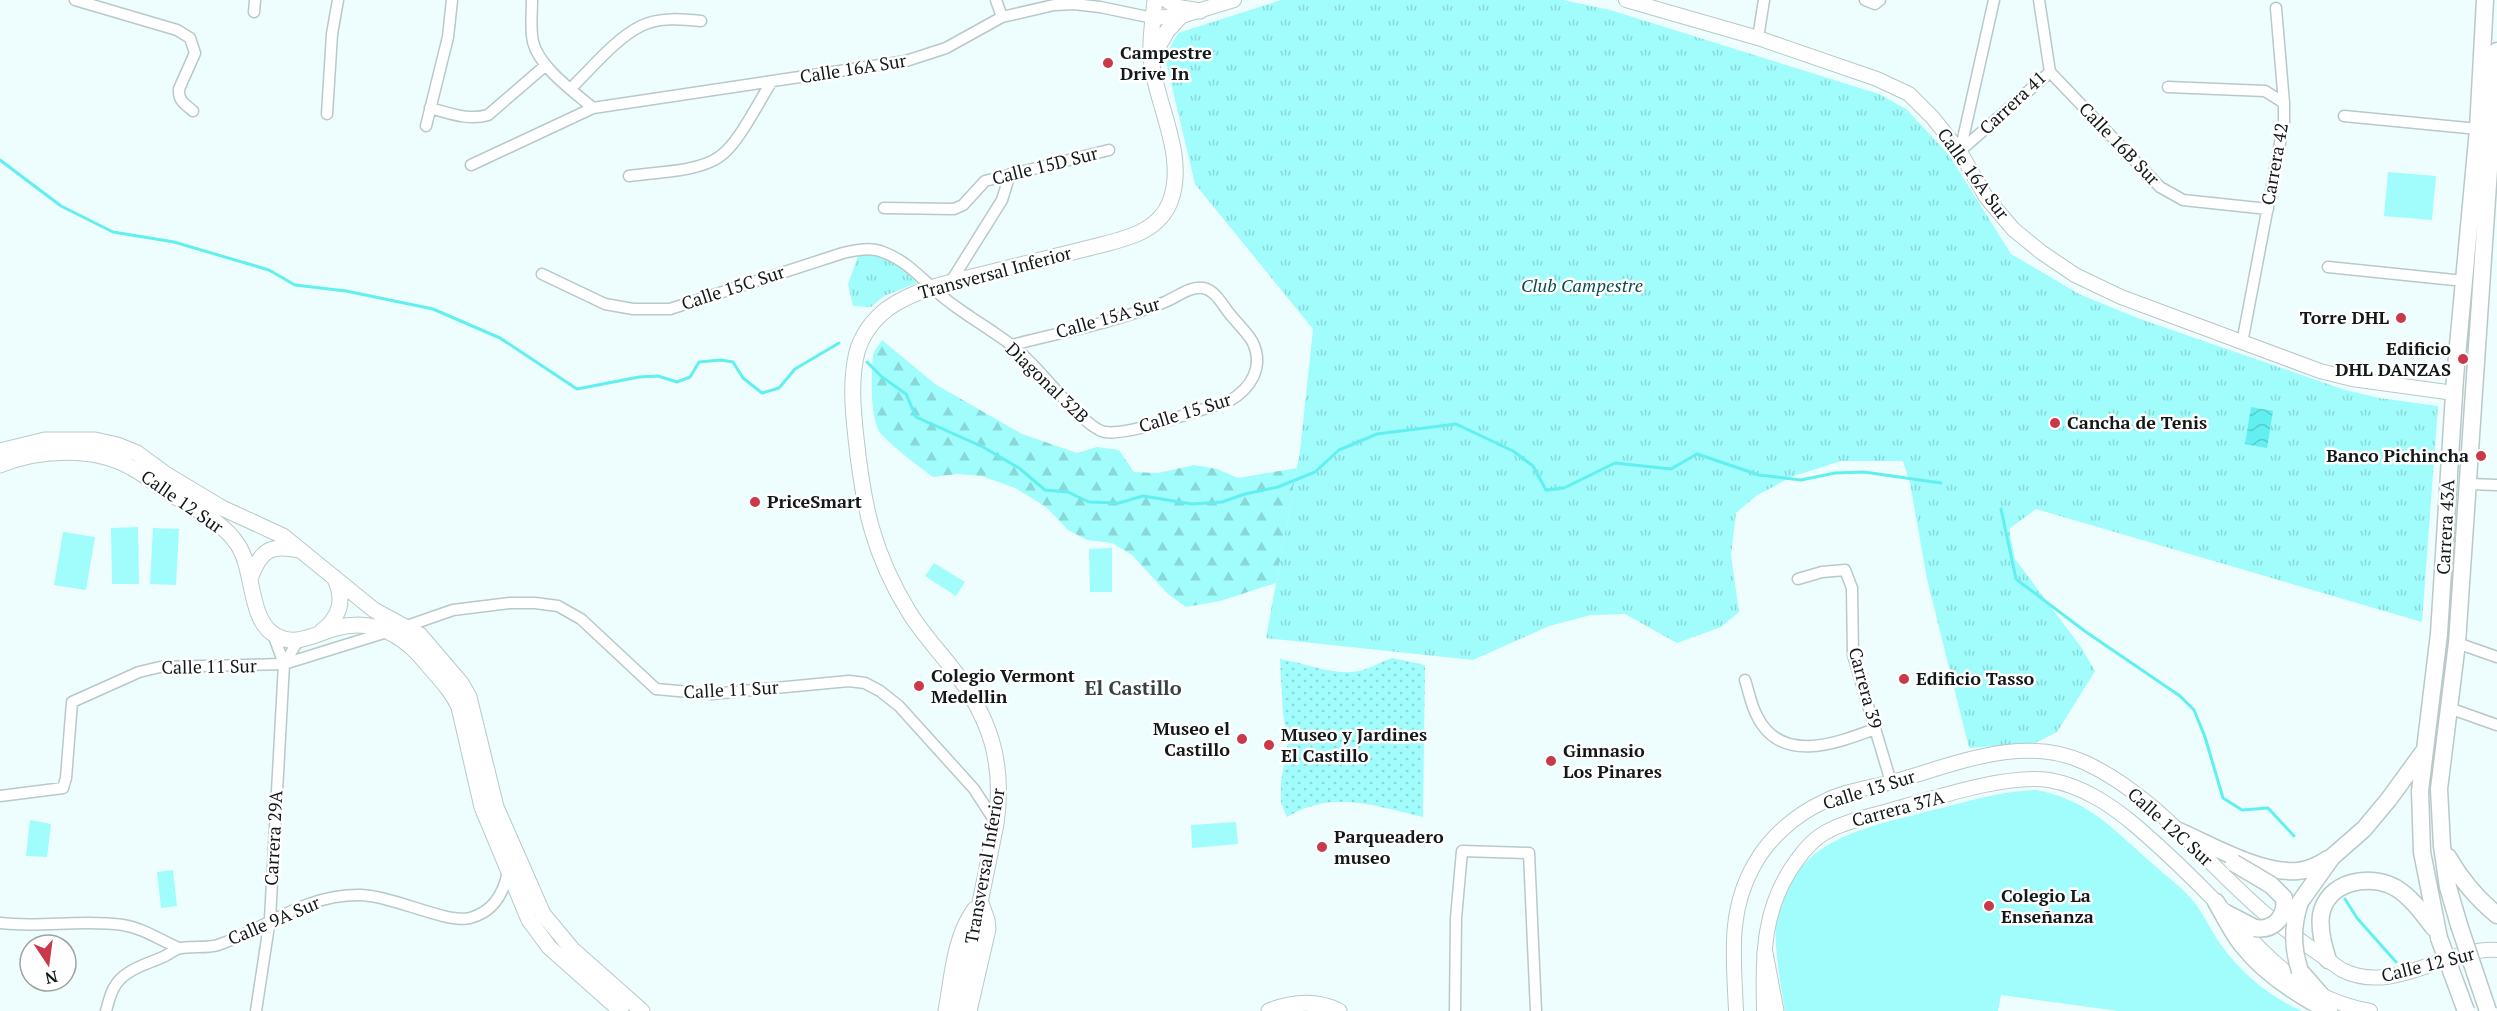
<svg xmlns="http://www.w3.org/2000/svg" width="2497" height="1011" viewBox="0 0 2497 1011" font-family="'PT Serif',serif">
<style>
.grass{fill:#a1fcfc}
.forest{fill:url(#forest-firs)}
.park{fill:url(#park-tufts)}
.garden{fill:url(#garden-dots)}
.water{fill:url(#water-waves)}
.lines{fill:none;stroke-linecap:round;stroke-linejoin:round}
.stream{stroke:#61eff0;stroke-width:3}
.minor-casing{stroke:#b9c8c8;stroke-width:13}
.tertiary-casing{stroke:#b9c8c8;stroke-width:16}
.secondary-casing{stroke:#b9c8c8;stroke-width:17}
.primary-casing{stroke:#b9c8c8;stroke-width:19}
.minor{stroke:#fff;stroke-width:10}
.tertiary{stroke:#fff;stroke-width:14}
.secondary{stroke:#fff;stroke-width:15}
.primary{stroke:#fff;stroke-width:16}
.primary-bridge-casing{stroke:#b9c8c8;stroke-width:19;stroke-linecap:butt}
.primary-bridge{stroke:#fff;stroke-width:16}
.poi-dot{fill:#c93949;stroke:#fff;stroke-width:2}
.labels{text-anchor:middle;stroke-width:5;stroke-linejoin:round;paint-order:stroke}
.poi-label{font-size:18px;font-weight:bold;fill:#131919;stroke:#fff;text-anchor:start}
.street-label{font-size:18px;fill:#131919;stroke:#fff}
.park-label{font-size:18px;font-style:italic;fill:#0a4c4c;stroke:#fff}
.neighbourhood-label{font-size:20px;font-weight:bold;fill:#364343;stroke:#fff}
</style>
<defs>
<pattern id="forest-firs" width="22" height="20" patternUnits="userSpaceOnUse" patternTransform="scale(1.5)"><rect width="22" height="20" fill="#a1fcfc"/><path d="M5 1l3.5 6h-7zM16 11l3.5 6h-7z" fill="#8ad7d7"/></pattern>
<pattern id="park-tufts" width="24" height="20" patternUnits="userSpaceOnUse" patternTransform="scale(1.5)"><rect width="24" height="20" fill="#a1fcfc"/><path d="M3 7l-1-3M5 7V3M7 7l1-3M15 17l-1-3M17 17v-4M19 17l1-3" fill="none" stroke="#8ad7d7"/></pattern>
<pattern id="garden-dots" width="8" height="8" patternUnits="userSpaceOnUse" patternTransform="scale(1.5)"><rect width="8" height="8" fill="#a1fcfc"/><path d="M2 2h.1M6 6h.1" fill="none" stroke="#8ad7d7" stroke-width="1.8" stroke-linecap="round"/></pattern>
<pattern id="water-waves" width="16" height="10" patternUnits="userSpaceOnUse" patternTransform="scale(1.5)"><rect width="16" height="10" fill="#61eff0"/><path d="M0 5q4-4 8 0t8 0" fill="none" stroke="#53cccd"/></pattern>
</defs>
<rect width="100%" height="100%" fill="#eefefe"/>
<!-- grass -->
<path class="grass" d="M2388,172L2436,176L2432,220L2384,216Z
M138,527L139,584H112L111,528Z
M153,528L179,529L176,585L150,584Z
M63,532L95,537L86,590L54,585Z
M1112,548V592H1090L1089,549Z
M934,563L965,582L956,596L925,576Z
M2036,790C2088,799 2116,832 2154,865C2167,877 2183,888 2194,902C2205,916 2211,931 2221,945C2241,973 2270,997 2302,1011H2118L2001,995L1998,1011H1785C1781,985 1771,936 1778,911C1799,836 1870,827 1933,810C1967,802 2001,791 2036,790Z
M30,820L51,824L47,857L26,856Z
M1236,822L1238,844L1192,848L1191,825Z
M173,870L177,906L161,908L157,872Z"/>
<!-- forest -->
<path class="forest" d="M882,340L935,384L1022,434L1077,453L1097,447L1119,450L1134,472L1158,473L1194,465L1217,469L1238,478L1297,468L1276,583L1220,601L1186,607L1168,594L1132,555L1112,543L1087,540L1068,530L1046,507L1015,488L982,476L957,474L933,477C921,468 887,443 879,431C870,416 871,374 873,356C874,350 879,345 882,340Z"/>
<!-- park -->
<path class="park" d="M1281,0H1563L1610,10L1879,94L1906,109L1949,155L2011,254L2079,294L2140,319L2342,389L2379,398L2438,406L2422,622L2036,509L2009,529L2015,559L2081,647L2095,671L2057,732L2035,743L1969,748L1927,579L1910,483L1903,461H1841L1791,477L1756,496L1736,513L1731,555L1739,612L1721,627L1677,643L1625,614L1591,615L1549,626L1473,660L1266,638L1300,451L1313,329L1195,184L1165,57L1178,33Z
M859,253C886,256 898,264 917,283L884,296L871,307L853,306L848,284Z"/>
<!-- garden -->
<path class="garden" d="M1392,658L1425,665L1423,817C1374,806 1334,789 1287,817L1281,803V781L1288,742L1283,714L1280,659C1306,663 1340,679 1366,669C1375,666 1383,661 1392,658Z"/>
<!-- water -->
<path class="water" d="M2251,407L2273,411L2267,448L2245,444Z"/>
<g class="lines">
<!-- stream -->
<path class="stream" d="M0,160L61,206L113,232L174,242L269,270L295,285L346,291L433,309L500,338L577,389L639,377L658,376L677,382L690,377L699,362L721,360L733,362L743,378L762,393L779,388L795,369L839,343
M867,362L882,377L906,394L916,417L983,447L1019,468L1045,490L1068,492L1089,502L1119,503L1143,496L1192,504L1222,502L1245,494L1278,487L1315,472L1339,450L1377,434L1456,424L1513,451L1533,466L1546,490L1564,488L1615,463L1671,469L1697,454L1759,475L1801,480L1835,473L1864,472L1941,483
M2001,509L2016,579L2086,632L2180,696L2194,710L2205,737L2223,798L2242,810L2268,808L2294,836
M2345,899L2357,918L2396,962"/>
<defs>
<path id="minor" d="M75,0L177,30L190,38L195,53L179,89C178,101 185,104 193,111
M532,0C532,14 530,28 533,42C539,67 574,92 593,108
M996,0L1002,17
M1865,0L1875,4L1880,0
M2039,0L2050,72L2160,187L2183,200L2268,209
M2276,8L2284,103
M254,12L255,0
M1758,38L1764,0
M2168,87L2265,91L2284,103V122L2242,343
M570,89C590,70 616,38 641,26C659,17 682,19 701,21
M430,108C449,113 469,121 488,115L546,65
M327,114L332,34L338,0
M2344,116L2478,129
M426,126L448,37L452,0
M1960,151L2050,72
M1960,152L1994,0
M471,165L593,108L906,61L946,48L1002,17L1054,5L1074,4L1100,7L1153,18
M629,176C655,172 698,172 719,157C738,145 759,101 772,81
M884,208L954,209L963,205L985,181L1109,150
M2328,267L2464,281
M542,274L605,304L633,309H670L843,253C856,250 870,247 883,252C911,262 928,287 952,304C977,323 1007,338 1029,361C1045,376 1086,429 1105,432C1129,436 1202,409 1229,401C1251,389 1265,366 1252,341C1246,331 1236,322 1229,313C1222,304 1215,290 1203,288C1190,286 1177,297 1165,302C1116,322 1063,332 1012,345
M950,283L1002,200L1010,174
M2468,484L2497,485
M1798,579L1822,572L1845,570L1852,588L1853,655L1891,782
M407,626L453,610L510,603H535L558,606L581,619L656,689L712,694L849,681L865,683L880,691L899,706L974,789L996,823
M2457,643L2497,657
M284,664L298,641
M1745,680C1749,692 1751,705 1757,716C1781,765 1837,743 1875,729
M2449,708L2497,725
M0,796L63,788L66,778L72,702L139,672L160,667L284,664L387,632
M0,923C40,928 82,919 123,925C143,928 160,940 179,948
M106,1011C110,996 113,982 128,973C139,965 153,962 165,956C169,954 173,951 177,949C190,945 205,949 218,945C268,928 302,895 359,895C391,895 447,924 470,918C493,912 504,893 508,871
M256,1011L270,919L284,664L273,634
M1455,1011L1456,918L1462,851L1529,853L1536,1011"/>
<path id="tertiary" d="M1626,0L1758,38L1877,79L1909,94L1933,118L1960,152L1986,197L2013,229L2041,252L2075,275L2121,297L2320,371L2352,379L2454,393
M1153,18L1181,16L1234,0
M1736,1011C1734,959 1727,913 1754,865C1769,838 1795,815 1823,802C1844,791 1869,788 1892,782C1954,765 2023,733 2086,763C2156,796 2204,861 2262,911C2287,932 2315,951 2342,970C2395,996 2444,947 2497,950
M1764,1011C1763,955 1762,907 1797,860C1804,850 1815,838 1826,832C1842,823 1859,819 1877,814C1923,802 2004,773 2049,780C2083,786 2111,805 2136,826C2165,851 2192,877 2218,904C2264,953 2300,999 2370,1011"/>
<path id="secondary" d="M1167,0L1176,7L1200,11
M1155,52L1167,31L1181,16
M0,451L45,440H95L117,445L137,453L167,475L222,508L283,536L374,610L420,635L461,683L469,697L496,807L543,914L572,949L642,1011
M0,465C39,449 95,446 132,468C147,476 159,487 174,496C197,510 223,522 238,545C254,570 249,616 272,633C293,649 315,634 336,628C374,618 404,635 427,664C439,678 452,691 459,707L482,807L529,920L549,947L621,1011
M251,576C261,550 271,544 299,550
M322,631C341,616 345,599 334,577
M1765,953L1776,1011
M946,1011C952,978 954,938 974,910
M958,1011L996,824C1005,762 990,717 952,668C938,650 921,632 909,612C873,554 863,505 856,438C853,411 850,380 857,352C862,335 873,320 887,309C915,289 951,282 984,274C1019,265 1054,257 1089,248C1119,240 1157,235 1170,202C1187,158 1158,108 1152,65C1149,44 1153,21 1155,0
M969,1011L988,929L987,920L981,903
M1269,1011C1292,1002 1317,1000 1339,1011"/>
<path id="primary" d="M2174,829C2210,844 2259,874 2298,871C2309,870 2319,865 2328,859
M2448,857C2462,881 2476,898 2497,915
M2216,902C2225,917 2232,933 2243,946C2265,974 2298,995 2329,1011
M2300,902L2332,857L2364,829L2389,799L2424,751
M2226,913L2255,928
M2459,925L2448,887L2442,846L2439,789L2457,643L2497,51
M2439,938L2422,852L2420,791L2439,634L2455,378L2478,129L2485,0
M2328,960C2323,945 2319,930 2321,915C2327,881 2370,873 2396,888C2412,898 2423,914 2434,928
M2300,971L2321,995"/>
</defs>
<!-- minor casing -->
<use href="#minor" class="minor-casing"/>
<!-- tertiary casing -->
<use href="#tertiary" class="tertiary-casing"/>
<!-- secondary casing -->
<use href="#secondary" class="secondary-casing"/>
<!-- primary casing -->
<use href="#primary" class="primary-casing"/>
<!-- minor -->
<use href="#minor" class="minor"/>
<!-- tertiary -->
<use href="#tertiary" class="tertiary"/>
<!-- secondary -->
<use href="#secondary" class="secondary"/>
<!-- primary -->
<use href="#primary" class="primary"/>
<defs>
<path id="primary-bridge" d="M2234,863L2271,885L2284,898C2287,917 2273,931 2255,928
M2300,902C2292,926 2292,947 2300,971
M2459,925L2488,1011
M2439,938L2466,1011"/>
</defs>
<!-- primary-bridge casing -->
<use href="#primary-bridge" class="primary-bridge-casing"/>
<!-- primary-bridge -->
<use href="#primary-bridge" class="primary-bridge"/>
</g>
<!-- markers -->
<g class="poi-dot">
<circle cx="1108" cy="63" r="6"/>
<circle cx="2401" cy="318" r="6"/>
<circle cx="2463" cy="359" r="6"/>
<circle cx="2055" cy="423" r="6"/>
<circle cx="2481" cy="456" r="6"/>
<circle cx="755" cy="502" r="6"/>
<circle cx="1904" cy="679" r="6"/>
<circle cx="919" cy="686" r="6"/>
<circle cx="1242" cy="739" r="6"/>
<circle cx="1269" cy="745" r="6"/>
<circle cx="1551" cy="761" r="6"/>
<circle cx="1322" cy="847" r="6"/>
<circle cx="1989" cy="906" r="6"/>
</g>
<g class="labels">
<!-- poi labels -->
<g class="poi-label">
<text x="1120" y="59">Campestre<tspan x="1120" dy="21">Drive In</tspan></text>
<text x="2389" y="324" text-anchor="end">Torre DHL</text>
<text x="2451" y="355" text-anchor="end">Edificio<tspan x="2451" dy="21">DHL DANZAS</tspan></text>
<text x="2067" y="429">Cancha de Tenis</text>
<text x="2469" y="462" text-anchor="end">Banco Pichincha</text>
<text x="767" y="508">PriceSmart</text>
<text x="931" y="682">Colegio Vermont<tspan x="931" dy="21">Medellin</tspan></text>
<text x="1916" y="685">Edificio Tasso</text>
<text x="1230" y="735" text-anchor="end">Museo el<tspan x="1230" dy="21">Castillo</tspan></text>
<text x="1281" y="741">Museo y Jardines<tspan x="1281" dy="21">El Castillo</tspan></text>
<text x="1563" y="757">Gimnasio<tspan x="1563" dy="21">Los Pinares</tspan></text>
<text x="1334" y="843">Parqueadero<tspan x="1334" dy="21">museo</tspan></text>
<text x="2001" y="902">Colegio La<tspan x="2001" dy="21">Enseñanza</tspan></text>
</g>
<!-- street labels -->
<g class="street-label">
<text transform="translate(853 69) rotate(-9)" y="6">Calle 16A Sur</text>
<text transform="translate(2013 103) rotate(-43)" y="6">Carrera 41</text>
<text transform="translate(2119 144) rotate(46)" y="6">Calle 16B Sur</text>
<text transform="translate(2275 164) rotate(-80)" y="6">Carrera 42</text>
<text transform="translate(1045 166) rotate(-14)" y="6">Calle 15D Sur</text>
<text transform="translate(1973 174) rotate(54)" y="6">Calle 16A Sur</text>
<text transform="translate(995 273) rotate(-15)" y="6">Transversal Inferior</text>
<text transform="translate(733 288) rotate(-18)" y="6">Calle 15C Sur</text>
<text transform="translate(1108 318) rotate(-16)" y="6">Calle 15A Sur</text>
<text transform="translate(1047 383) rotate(44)" y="6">Diagonal 32B</text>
<text transform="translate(1185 413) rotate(-17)" y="6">Calle 15 Sur</text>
<text transform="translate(182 502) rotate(35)" y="6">Calle 12 Sur</text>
<text transform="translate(2446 527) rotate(-87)" y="6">Carrera 43A</text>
<text transform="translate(209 667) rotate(-1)" y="6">Calle 11 Sur</text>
<text transform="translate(1865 688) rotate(75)" y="6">Carrera 39</text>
<text transform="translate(731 690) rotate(-3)" y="6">Calle 11 Sur</text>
<text transform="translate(1869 790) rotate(-17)" y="6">Calle 13 Sur</text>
<text transform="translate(1898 809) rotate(-15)" y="6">Carrera 37A</text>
<text transform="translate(2170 827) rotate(42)" y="6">Calle 12C Sur</text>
<text transform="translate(274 838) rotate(-87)" y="6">Carrera 29A</text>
<text transform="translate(985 866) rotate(-80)" y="6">Transversal Inferior</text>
<text transform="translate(274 921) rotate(-23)" y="6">Calle 9A Sur</text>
<text transform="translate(2428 965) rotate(-14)" y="6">Calle 12 Sur</text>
</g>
<!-- park labels -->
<g class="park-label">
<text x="1582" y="292">Club Campestre</text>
</g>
<!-- neighbourhood labels -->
<g class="neighbourhood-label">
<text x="1133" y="695">El Castillo</text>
</g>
</g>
<!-- north arrow -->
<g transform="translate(48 963) rotate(167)"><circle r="28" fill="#ffffff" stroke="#a1a3a3" stroke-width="1.5"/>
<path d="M0-4.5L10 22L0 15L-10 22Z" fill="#c93949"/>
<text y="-9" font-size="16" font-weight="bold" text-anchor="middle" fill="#131919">N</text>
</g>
</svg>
